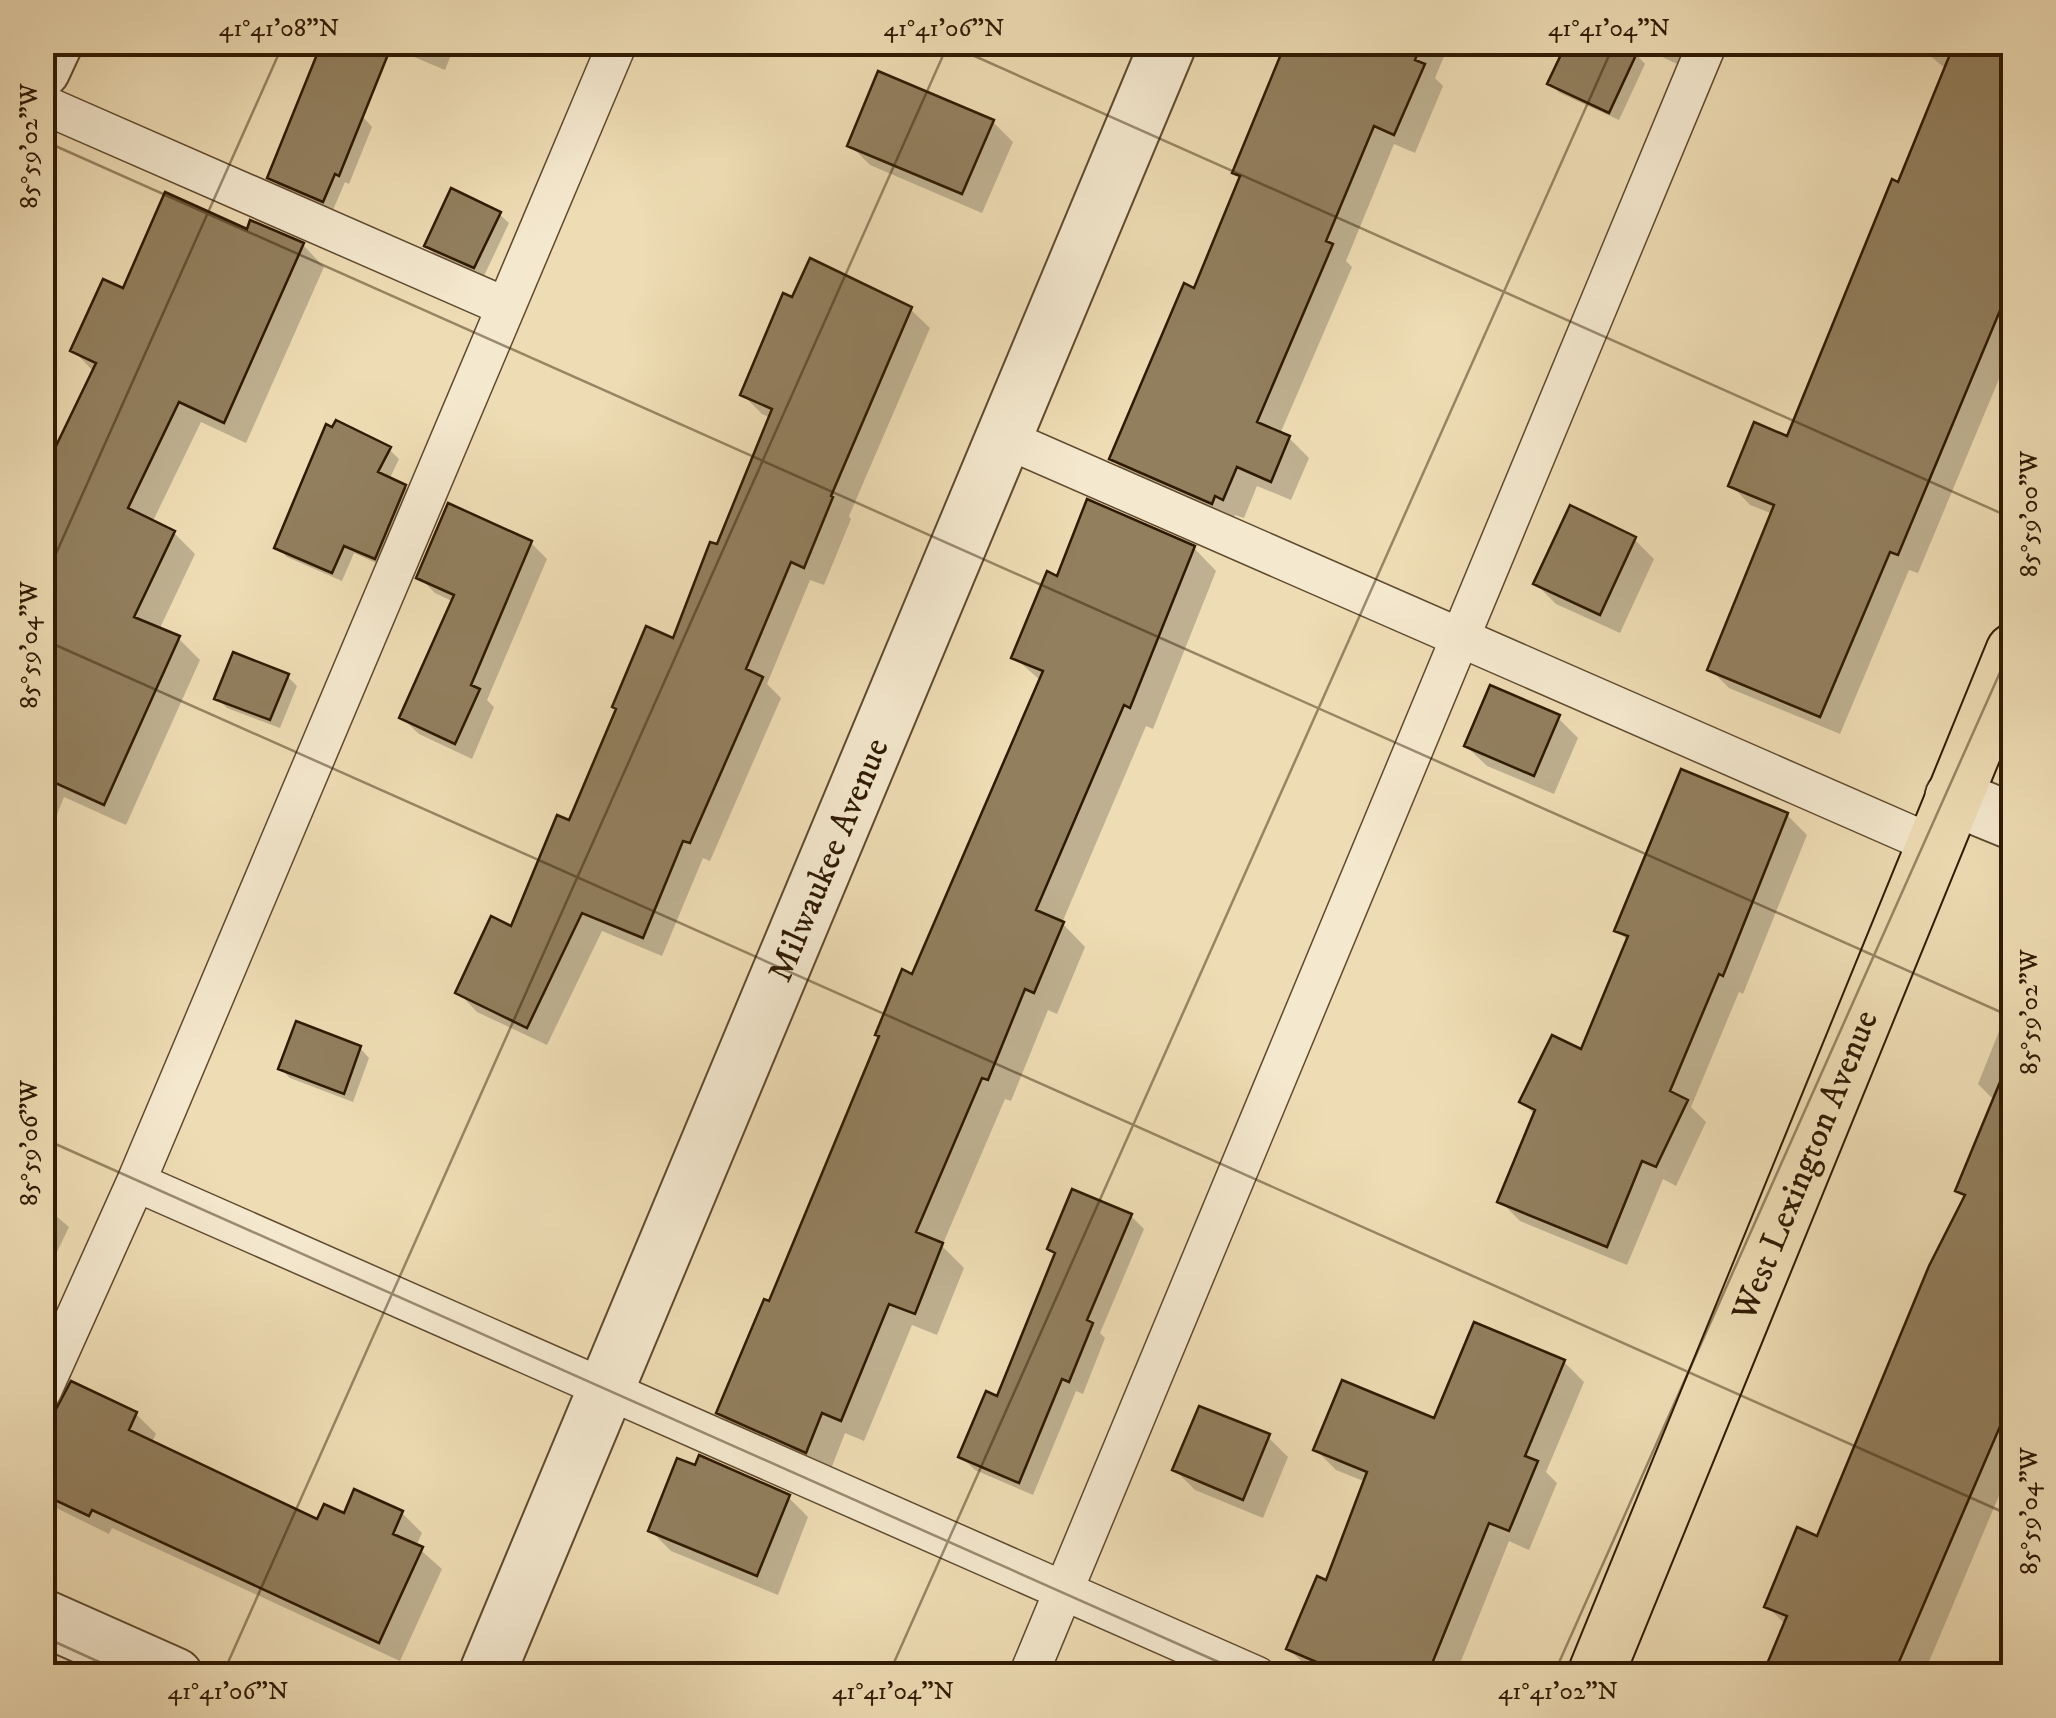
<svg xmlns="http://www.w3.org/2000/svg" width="2056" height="1718" viewBox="0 0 2056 1718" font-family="'IM FELL DW Pica',serif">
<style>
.shadow{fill:#0003}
.building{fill:#927f5e;stroke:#2f1a01;stroke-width:2.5}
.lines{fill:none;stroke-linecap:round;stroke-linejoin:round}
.lane-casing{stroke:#5f4a2e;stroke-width:41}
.street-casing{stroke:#5f4a2e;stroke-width:59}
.primary-casing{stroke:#2f1a01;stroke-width:59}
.lane{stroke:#f4e8ce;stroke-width:38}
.street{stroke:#f4e8ce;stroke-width:55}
.primary{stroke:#eedcb4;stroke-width:55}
.ticks{fill:none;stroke:#2f1a01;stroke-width:2.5;stroke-opacity:0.45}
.labels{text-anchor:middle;stroke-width:8;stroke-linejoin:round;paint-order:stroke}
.street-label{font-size:35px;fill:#2f1a01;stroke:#f4e8ce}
.neatline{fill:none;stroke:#2f1a01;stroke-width:4}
.ticks-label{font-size:25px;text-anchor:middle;fill:#2f1a01}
</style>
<rect width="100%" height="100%" fill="#eedcb4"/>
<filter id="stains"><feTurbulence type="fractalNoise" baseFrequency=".002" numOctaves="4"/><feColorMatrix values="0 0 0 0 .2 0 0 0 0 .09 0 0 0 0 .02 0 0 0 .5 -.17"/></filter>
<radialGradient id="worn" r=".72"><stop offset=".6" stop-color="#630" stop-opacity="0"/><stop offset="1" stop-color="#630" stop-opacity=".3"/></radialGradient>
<!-- shadow -->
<path class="shadow" d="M389,42H456L445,70L395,49Z
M1289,42H1450L1435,78L1443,86L1415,153L1394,144L1346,261L1352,267L1280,434L1289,438L1309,458L1291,500L1257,486L1244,518L1235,515L1232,523L1132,479L1112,459L1196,291L1241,179L1234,172Z
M1631,42H1715L1698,74Z
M1922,42H2014V343L1918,573L1909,570L1840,734L1729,688L1710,669L1773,514L1750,505L1731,485L1788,439L1899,185L1947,70L1921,48Z
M1636,54L1645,64L1619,120L1560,93L1550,84Z
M363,117L372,127L349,184L345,182L333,210L280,187L270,177Z
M993,122L1013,142L982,213L870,165L850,145Z
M499,214L509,223L484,276L436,256L427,246Z
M252,223L303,245L324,267L246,443L201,422L152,523L174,533L195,554L159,630L178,638L200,660L126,825L64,797L42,852V486L94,372L73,350L124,291L248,232Z
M793,300L910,309L930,328L849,516L851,519L824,585L810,580L767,684L781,698L710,861L703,858L662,956L602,931L547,1045L477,1012L458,992L512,929L674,641L718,548L771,418L762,414L743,395Z
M389,449L399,459L389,480L405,487L415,496L385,567L354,553L342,581L287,557L277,547Z
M1634,539L1654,559L1620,633L1556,604L1536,584Z
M531,543L547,559L487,700L494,707L472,759L419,734L402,718L454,602L435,593L419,577Z
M1194,548L1216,571L1153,729L1146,726L1062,923L1085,947L1057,1014L1048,1010L1011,1101L1005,1099L942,1246L964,1268L937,1335L912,1325L864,1441L845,1433L829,1474L742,1435L719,1413L771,1305L1042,682L1014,657L1059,579Z
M287,676L297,686L280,728L227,708L217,698Z
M1558,718L1578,738L1554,794L1487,766L1466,746Z
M1787,815L1807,835L1743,994L1739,992L1691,1107L1706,1122L1676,1186L1663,1179L1627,1265L1520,1221L1500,1201L1535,1115L1522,1102L1582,1052L1628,941L1617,930Z
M2014,994V1460L1923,1676H1766L1786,1625L1767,1606L1818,1539L1966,1198L1958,1191L1995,1101L1978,1084Z
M360,1048L369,1058L353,1102L290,1078L281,1069Z
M42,1204L69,1227L42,1283Z
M1131,1216L1144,1229L1100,1333L1105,1338L1083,1394L1076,1391L1033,1495L975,1470L961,1457L999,1399L1057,1256L1050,1249Z
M1564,1362L1584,1382L1546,1472L1557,1483L1529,1550L1509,1541L1455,1676H1303L1307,1667L1288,1648L1327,1583L1366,1482L1336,1470L1316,1450L1436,1422Z
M136,1414L156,1434L151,1444L318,1523L402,1513L422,1533L416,1546L442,1569L400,1661L112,1528L109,1534L42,1501V1448Z
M1268,1437L1288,1457L1263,1518L1195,1490L1175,1470Z
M788,1497L808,1517L778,1595L671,1551L651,1531Z"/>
<!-- building -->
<path class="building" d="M322,42H393L339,176L335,174L323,202L267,178Z
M1286,42H1422L1415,60L1425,64L1394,135L1374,126L1326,241L1333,244L1257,422L1290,436L1271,482L1237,467L1223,500L1215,496L1212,504L1109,459L1184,283L1194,288L1240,176L1232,173Z
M1567,42H1642L1609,113L1547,84Z
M1955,42H2014V277L1898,555L1890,552L1820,717L1707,670L1774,505L1728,486L1754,422L1787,436L1892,179L1898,182Z
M878,71L994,120L962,194L847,146Z
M451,188L501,212L474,268L424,246Z
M165,192L247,229L250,220L304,243L224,423L179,402L128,508L175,531L134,617L180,636L104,805L42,777V475L96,363L70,351L103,279L123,288Z
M810,258L912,307L831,496L833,497L804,568L791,562L746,669L763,677L690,843L683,841L643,938L582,913L527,1028L455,993L491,916L511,926L557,815L569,820L616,709L612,707L646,626L673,638L710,542L717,544L772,409L740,395L783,293L792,297Z
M336,420L391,447L378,472L406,485L375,559L344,546L332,573L274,548L326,424L332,427Z
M1087,499L1195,546L1130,708L1124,705L1036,910L1064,922L1034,993L1025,989L988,1080L982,1078L916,1232L943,1243L915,1314L889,1304L841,1421L822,1413L806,1453L716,1413L764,1299L769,1301L879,1036L875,1035L902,969L912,974L1043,671L1011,658L1047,571L1057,576Z
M448,503L532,541L471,685L480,689L455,744L399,718L454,595L416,578Z
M1570,505L1636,537L1600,615L1533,584Z
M233,652L289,674L270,720L214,699Z
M1490,685L1560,715L1534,776L1464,746Z
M1681,769L1788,813L1723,976L1719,974L1670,1091L1688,1100L1656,1167L1642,1161L1607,1247L1497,1202L1535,1110L1519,1102L1552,1035L1581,1049L1628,936L1614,931Z
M296,1021L361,1046L344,1094L278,1069Z
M2012,1053L2014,1429L2001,1424L1893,1676H1762L1787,1616L1764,1607L1797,1527L1817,1536L1929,1266L1965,1195L1955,1191Z
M1072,1189L1132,1214L1087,1320L1093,1323L1069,1382L1062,1379L1019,1483L958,1457L986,1391L997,1396L1055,1253L1047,1249Z
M1474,1322L1565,1360L1525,1456L1538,1461L1509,1531L1489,1523L1427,1676H1349L1286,1649L1317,1576L1326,1580L1367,1472L1313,1450L1342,1380L1434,1418Z
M71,1381L137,1412L129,1430L317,1519L324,1504L344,1513L354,1489L403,1511L393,1534L423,1547L379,1643L92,1510L89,1516L42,1494V1413L56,1409Z
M1199,1406L1270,1434L1243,1500L1172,1470Z
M699,1455L790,1495L757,1576L648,1531L677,1458L695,1465Z"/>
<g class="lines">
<defs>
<path id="lane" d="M42,104L506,307
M1004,438L1934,845
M136,1182L1257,1676
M42,1391L136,1182L618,42
M1028,1676L1708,42"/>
<g id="street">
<path d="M42,70L55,42"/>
<path d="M1953,797L2014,822"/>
<path d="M42,1617L175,1676"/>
<path id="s1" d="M486,1676L1169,42"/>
</g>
<g id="primary">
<path id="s2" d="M1595,1676L2014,651"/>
</g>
</defs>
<!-- lane casing -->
<use href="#lane" class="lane-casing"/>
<!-- street casing -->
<use href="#street" class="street-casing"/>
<!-- primary casing -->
<use href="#primary" class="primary-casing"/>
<!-- lane -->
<use href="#lane" class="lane"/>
<!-- street -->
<use href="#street" class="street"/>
<!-- primary -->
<use href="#primary" class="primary"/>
</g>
<!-- ticks -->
<path class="ticks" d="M943,42L2014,519M42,140L2014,1018M42,585L284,42M42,639L2014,1517M42,1138L1250,1676M42,1636L130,1676M222,1676L949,42M888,1676L1615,42M1553,1676L2014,641"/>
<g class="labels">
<!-- street labels -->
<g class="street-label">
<text dy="12" stroke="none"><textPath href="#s1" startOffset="885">Milwaukee Avenue</textPath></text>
<text dy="12" stroke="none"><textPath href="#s2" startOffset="552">West Lexington Avenue</textPath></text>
</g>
</g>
<!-- margin -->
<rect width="2056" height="1718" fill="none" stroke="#eedcb4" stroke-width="110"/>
<rect x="55" y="55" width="1946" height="1608" class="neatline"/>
<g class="ticks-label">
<text x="279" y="36">41°41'08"N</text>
<text x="944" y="36">41°41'06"N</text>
<text x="1609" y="36">41°41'04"N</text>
<text transform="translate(28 146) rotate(-90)" y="9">85°59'02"W</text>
<text transform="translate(2028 514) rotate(-90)" y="9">85°59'00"W</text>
<text transform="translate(28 645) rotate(-90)" y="9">85°59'04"W</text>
<text transform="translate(2028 1012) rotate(-90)" y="9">85°59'02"W</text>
<text transform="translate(28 1143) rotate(-90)" y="9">85°59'06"W</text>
<text transform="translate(2028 1511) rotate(-90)" y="9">85°59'04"W</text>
<text x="228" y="1699">41°41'06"N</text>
<text x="893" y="1699">41°41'04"N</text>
<text x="1558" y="1699">41°41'02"N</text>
</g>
<rect width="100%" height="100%" filter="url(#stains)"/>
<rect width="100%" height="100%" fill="url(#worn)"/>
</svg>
